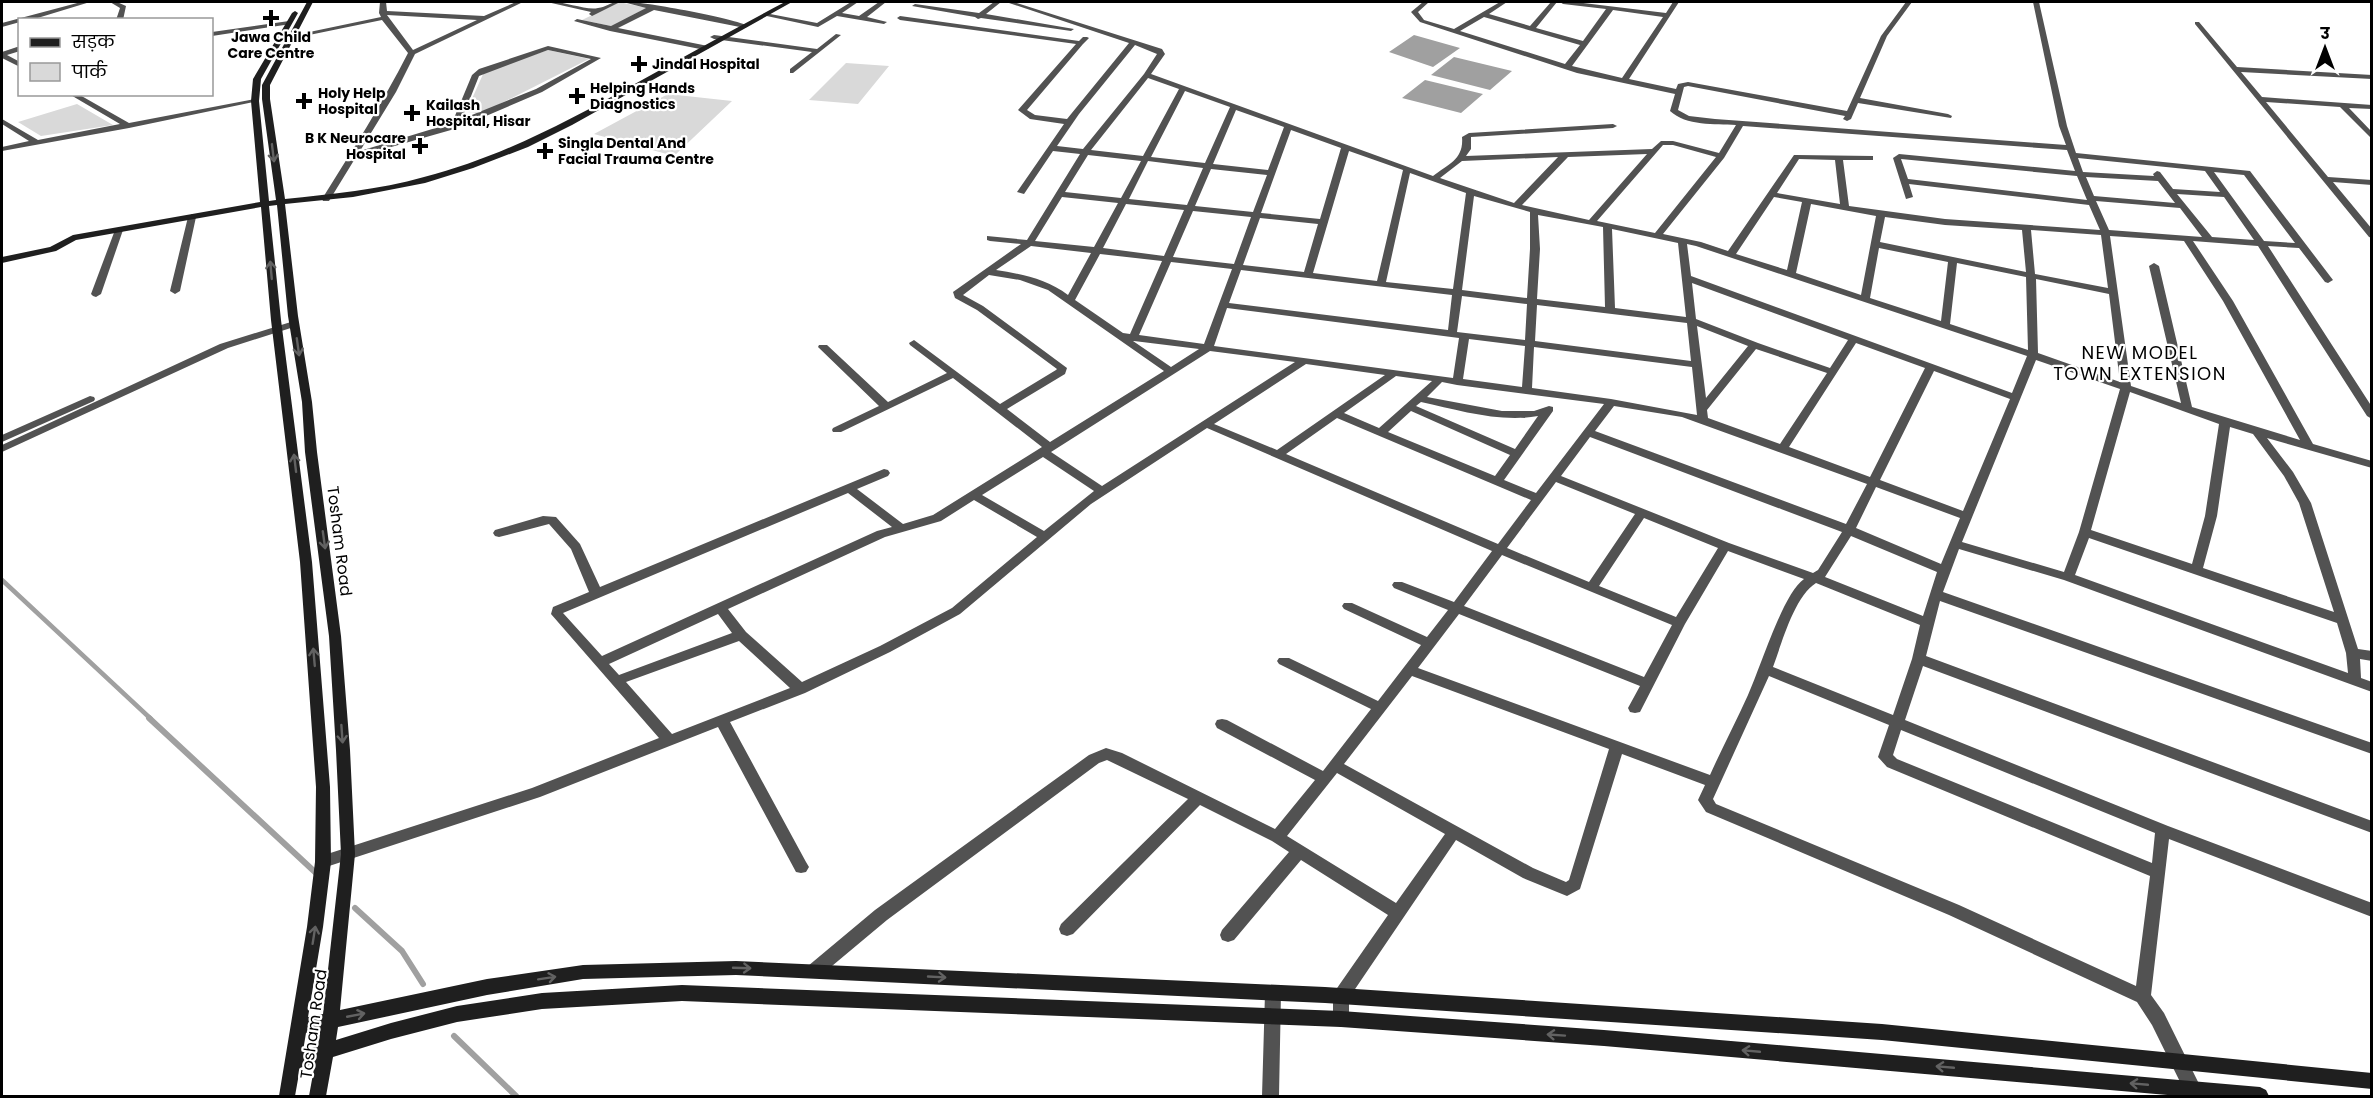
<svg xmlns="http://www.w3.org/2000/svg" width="2373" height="1098" viewBox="0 0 2373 1098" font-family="Poppins,'Noto Sans Devanagari',sans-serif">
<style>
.green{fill:#d9d9d9}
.water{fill:#a0a0a0}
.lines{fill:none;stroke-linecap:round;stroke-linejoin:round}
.stream-far1{stroke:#a0a0a0;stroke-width:4.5}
.stream{stroke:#a0a0a0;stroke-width:6}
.minor{fill:#525252;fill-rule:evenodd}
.tertiary{fill:#525252;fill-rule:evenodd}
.secondary{fill:#1f1f1f;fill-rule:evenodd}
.oneway{stroke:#626262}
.poi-dot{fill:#000;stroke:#fff;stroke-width:2}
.labels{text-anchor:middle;stroke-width:4.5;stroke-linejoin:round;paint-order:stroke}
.far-poi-label{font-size:14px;font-weight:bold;fill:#000;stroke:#fff;text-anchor:start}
.street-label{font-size:16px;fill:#000;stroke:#fff}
.neighbourhood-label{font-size:18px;letter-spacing:1.5px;fill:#000;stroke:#fff}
</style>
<rect width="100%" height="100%" fill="#fff"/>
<!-- green -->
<path class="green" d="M619,2L647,8L611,26L582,20Z
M548,50L589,59L482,113L466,112L484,72Z
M846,63L889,66L858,104L809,100Z
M668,94L732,101L674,156L594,134Z
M77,104L113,125L41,136L18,122Z"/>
<!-- water -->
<path class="water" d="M1414,35L1460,48L1433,67L1389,52Z
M1454,57L1512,71L1490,90L1431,75Z
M1425,80L1483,94L1461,113L1402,98Z"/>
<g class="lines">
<!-- stream-far1 -->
<path class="stream-far1" d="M2,580L151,719"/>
<!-- stream -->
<path class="stream" d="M149,718L316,873
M355,908L402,951L423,984
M454,1036L516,1096"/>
<!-- minor -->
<path class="minor" d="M81,2H90L31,20H20V22L2,27V23Z
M110,2H117L126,6L123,20H116L120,8Z
M380,2H386L387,11L484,16L516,2H523L415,54L396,92L360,151L452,123L472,75L479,69L548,46L601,58L542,92L458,128L356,157L329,201H323L322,199C352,151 382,104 408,53L382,20L280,41L276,39L381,17L379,13ZM387,15L477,20L413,50ZM548,50L591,59L536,89L462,119L479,76Z
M547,2C562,0 586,11 598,8C607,7 611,1 620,2L592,16L589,14L591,12Z
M623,2C637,0 736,19 748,26L745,28L654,10L618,28L708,46L709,48L705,50L610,31L574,21L577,19L611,26L646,8Z
M851,2H858L842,13L859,16L879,2H886L867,17L887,22L884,24L837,16L818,27L762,15L765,13L817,23Z
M994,2H1001L986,14L1074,29L1071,31L981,18L978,19L975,17L912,6L915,4L979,13Z
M1006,2H1014L1162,49L1165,54L1151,74L1433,176C1449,164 1464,159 1462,137L1469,133L1613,124L1617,126L1613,128L1471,137V149L1466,156L1652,149L1661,141H1673L1719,153L1736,125C1715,124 1686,126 1670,111L1675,94L1577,73L1420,22L1411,12L1423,2H1429L1418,12L1424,20L1454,29L1500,2H1507L1489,14L1530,26L1551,2H1557L1536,28L1583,41L1606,9L1563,4L1560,2H1575L1666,13L1673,2H1679L1629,79L1676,89L1678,84L1688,82L1847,111L1881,36L1906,2H1912L1887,36L1860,98L1948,114L1952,116L1951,118L1858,103L1851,119L1847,121L1843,119L1845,116L1688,86L1684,87L1678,110L1689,116L1715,119L2066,145L2059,126L2033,2H2039L2067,126L2076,153L2250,171L2333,280L2328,283L2325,282L2299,248L2268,246L2372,407V419L2367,416L2258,246L2193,241L2233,301L2313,444L2372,461V468L2267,438L2293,472L2311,503L2358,649L2372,651V661L2360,659L2361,678L2372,682V692L2064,580L1959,549L1943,592L2372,743V754L1940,601L1926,656L2372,821V833L1923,666L1905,720L2168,826L2372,903V917L2169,839L2151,995L2164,1013L2205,1096H2187L2152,1025L2137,1002L1949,915L1706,812L1698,800L1705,785L1622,754L1580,889L1567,896L1562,894L1523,878L1456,840L1349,998V1019L1347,1025L1341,1027L1335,1025L1333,1019V996L1335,991L1388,915L1301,860L1234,940L1228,942L1222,940L1220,935L1222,930L1289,852L1272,841L1200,805L1073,934L1067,936L1061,934L1059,929L1061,924L1188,799L1107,760L1099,763L887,920L820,976L814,978L808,976L806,971L808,966L875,910L1089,755L1106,748L1122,753L1275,829L1315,780L1217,728L1215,724L1217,720L1222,719L1227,720L1323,771L1371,709L1279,664L1277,661L1279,658H1289L1378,701L1421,645L1344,609L1342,606L1344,603H1352L1427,637L1448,610L1394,588L1392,585L1394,582H1402L1454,602L1492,551L1207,428L1091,504L960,614L890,652L805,693L730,722L806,862L809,867L806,872L801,873L796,872L718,727L540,797L323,868L318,867L315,862L318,857L532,788L659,738L551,614L553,607L589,592L571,549L549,524L499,537L495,536L493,533L495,530L543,516L556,517L580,544L600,587L884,469L888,470L890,473L888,476L857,489L903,524L933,515L1042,447L953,378L841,432H833L832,430L833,428L879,406L818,347L819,345H827L888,402L947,373L910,345L909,343L914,340L1000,404L1056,370L1057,369L977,310L955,298L953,292L1021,244L990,241L987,240V236L1027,240L1080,154L1053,151L1024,194L1017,192L1064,124L1030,119L1018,110L1076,44L900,20L897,18L900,16L1079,41L1083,37H1087L1089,38L1083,44L1027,110L1035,115L1067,119L1129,43ZM1613,10L1663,17L1622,78L1572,66ZM1484,17L1580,45L1565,64L1460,31ZM1135,45L1157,54L1144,74L1083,149L1057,146L1079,114ZM1148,78L1179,89L1143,156L1091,150ZM1185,91L1230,107L1205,163L1151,157ZM1236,110L1284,127L1268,170L1213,164ZM1743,126L2067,150L2075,171L1899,154L1893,158L1906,199L1913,197L1909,184L2089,205L2100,230L1945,219L1849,206L1843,160H1873V156L1797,155H1794L1728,251L1701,242L1663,234L1724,158ZM1291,130L1341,148L1320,219L1261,213ZM1663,145H1673L1716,157L1655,233L1597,221ZM1349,151L1403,170L1377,281L1313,273ZM1647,154L1589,220L1522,205L1568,157ZM1088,155L1141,161L1121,198L1065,192ZM1558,157L1514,203L1440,178L1462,161ZM2078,158L2205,171L2220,192L2173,189L2160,172L2157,171L2153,174L2154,176L2083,172ZM1799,159L1835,160L1840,204L1777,193ZM1901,159L2077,176L2087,200L1908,179ZM1148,161L1203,168L1187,205L1129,199ZM1211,169L1267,175L1253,212L1195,206ZM2214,172L2244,175L2295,243L2264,241ZM1410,173L1466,193L1453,289L1386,282ZM2086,177L2158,181L2175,203L2094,196ZM2177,194L2224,197L2254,240L2212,237ZM1474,196L1530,212V249L1527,298L1462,290ZM1062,197L1118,203L1094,247L1035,241ZM1774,197L1802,202L1787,270L1736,254ZM2096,201L2180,208L2202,237L2109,230ZM1126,204L1184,210L1164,256L1103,248ZM1811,204L1876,216L1861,295L1796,273ZM1193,211L1251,217L1234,264L1173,257ZM1538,215L1603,227L1605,307L1537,299L1540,249ZM1885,217L1945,225L2022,230L2026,272L1880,242ZM1260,218L1318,224L1304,272L1243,265ZM1612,229L1678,243L1686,317L1615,308ZM2031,230L2101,235L2108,288L2035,274ZM2110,236L2184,241L2223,301L2300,440L2192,407L2159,266L2154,263L2149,266L2181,403L2131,386ZM1687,244L1696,246L2027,356L2012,393L1691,276ZM1031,246L1091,253L1068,295C1047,279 1021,274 996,270ZM1879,248L1948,262L1941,321L1870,298ZM1100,254L1162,261L1130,334L1123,333L1075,300ZM1171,262L1232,269L1204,344L1139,335ZM1957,263L2026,277L2028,350L1950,324ZM1241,270L1452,295L1448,330L1229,303ZM989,275L1020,280L1048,290L1164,371L1050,442L1007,409L1065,374L1067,368L983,306L963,295ZM2036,279L2109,294L2120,382L2038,353ZM1692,283L1848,340L1830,368L1758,343L1696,319ZM1462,296L1527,304L1525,340L1457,332ZM1537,305L1687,323L1691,361L1535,341ZM1227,308L1459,338L1453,378L1214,346ZM1697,326L1748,346L1706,398ZM1469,339L1525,346L1522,387L1463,379ZM1133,341H1134L1199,349L1171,367ZM1856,343L1925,368L1870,477L1789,447ZM1534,347L1692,367L1697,415L1611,399L1532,388ZM1756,349L1827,373L1780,444L1708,418L1707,410ZM1210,351L1295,362L1102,486L1051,452ZM2036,360L2120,389L2079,532L2064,572L1962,542ZM1306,364L1385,375L1277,450L1214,424ZM1934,371L2010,399L1963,511L1880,480ZM1396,376L1432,381L1379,428L1344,413ZM1442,382L1457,385L1604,404L1536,493L1504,480L1553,411V407L1549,406L1534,411H1502L1427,397ZM2130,392L2219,424L2205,516L2192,564L2091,530ZM1421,402C1458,410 1500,423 1538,416L1515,449L1416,406ZM1614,406L1682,417L1867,484L1846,524L1595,431ZM1411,411L1510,455L1495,476L1388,432ZM1337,418L1531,500L1498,544L1286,454ZM2230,427L2253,434L2284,476L2299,503L2334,612L2203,568L2217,516ZM1590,437L1842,532L1818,570L1813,573L1729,543L1561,476ZM1043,457L1094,491L1044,531L982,495ZM1556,482L1635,514L1589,582L1507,548ZM1876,487L1960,518L1941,564L1856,528ZM848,493L892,527L877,531L602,656L563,613ZM974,500L1037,537L952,608L880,646L802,682L746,632L728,609L885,537L941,521ZM1644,518L1718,548L1676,617L1599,586ZM1851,536L1937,572L1923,616L1825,577ZM2089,538L2337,623L2346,653L2348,673L2075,575ZM1728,551L1804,579C1783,593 1760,669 1748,695C1736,722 1722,748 1710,775L1418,668L1459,614L1640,686L1628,708L1630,712L1635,713L1640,712L1685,624ZM1502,555L1672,625L1644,677L1464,606ZM1816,583L1920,625L1912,659L1893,715L1773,667C1782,643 1794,597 1816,583ZM718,614L732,633L619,675L609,664ZM739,641L790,688L672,734L626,682ZM1412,676L1609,749L1569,880L1566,882L1533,868L1344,764ZM1769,676L1889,725L1878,757L1887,767L2150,876L2136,986L1959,905L1716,804L1713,799ZM1901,730L2155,833L2152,863L1897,759L1893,755ZM1337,773L1445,834L1396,903L1287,836Z
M289,21L292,23L291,24L212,36V32Z
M2195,22H2199L2237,67L2372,75V79L2241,72L2262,97L2372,105V109L2349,108L2372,132V139L2340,107L2266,102L2328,177L2372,180V185L2333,182L2372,229V238L2369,237L2195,24Z
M836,34L841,35L793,73H790V69L812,52L714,39L710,37L714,35L817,49Z
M17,47H20V51L7,55L20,62V67L2,58V52Z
M69,94H78L129,123L255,99L259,101L129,128L2,151V147L29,141L2,124V119L38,140L120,124Z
M192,214L196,217L180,291L175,294L170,291L188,217Z
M119,227L123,230L101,294L96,297L93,296L91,294L115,230Z
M1273,985L1279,988L1281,993L1279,1096H1262L1265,993L1267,988Z"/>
<!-- tertiary -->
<path class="tertiary" d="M294,321L297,322V326L228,348L2,452V445L220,344Z
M90,396L94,397L95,399L94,401L2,442V435Z"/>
<!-- secondary -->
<path class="secondary" d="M307,2H313L270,85V99L285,199C331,194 379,190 424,177C499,158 566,122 633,85C683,57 734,29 785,2H792L572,125L528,147L473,168L425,183L353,197L285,204L298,316L312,402L317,452L341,636L350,750L355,854L340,1010L487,979L583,965L736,961L1325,987L1882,1024L2372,1073V1089L1882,1040L1325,1003L736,975L583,979L487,995L338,1027L336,1040L391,1023L457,1006L542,993L682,985L1341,1011L1604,1030L2260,1087L2266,1090L2269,1096H2179L1604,1046L1341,1027L682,1001L542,1009L457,1022L391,1039L333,1057L326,1096H309L315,1063L300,1068L295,1096H279L307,927L315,862L316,787L300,562L271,320L261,207L76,240L56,251L2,263V257L50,247L73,235L260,202L251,101L253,79L292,13L295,11L298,13L261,79L259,101L269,201L276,200L262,99V85ZM277,205L288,316L302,402L305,452L329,636L336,750L341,854L323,1014L308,1017L323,927L331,862L330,787L312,562L281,320L269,206ZM320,1030L318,1046L303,1051L306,1033Z"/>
</g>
<!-- one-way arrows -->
<defs><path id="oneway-shaft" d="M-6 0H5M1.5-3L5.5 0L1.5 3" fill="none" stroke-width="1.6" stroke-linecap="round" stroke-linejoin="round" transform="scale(1.5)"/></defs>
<g class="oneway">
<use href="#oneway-shaft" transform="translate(273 153) rotate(83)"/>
<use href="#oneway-shaft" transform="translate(271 270) rotate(-95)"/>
<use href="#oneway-shaft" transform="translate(298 347) rotate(82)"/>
<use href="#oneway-shaft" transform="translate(295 463) rotate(-97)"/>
<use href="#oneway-shaft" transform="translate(324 540) rotate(82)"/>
<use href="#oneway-shaft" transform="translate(314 657) rotate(-95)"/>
<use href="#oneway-shaft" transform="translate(342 734) rotate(86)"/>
<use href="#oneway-shaft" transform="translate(314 935) rotate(-81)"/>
<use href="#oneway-shaft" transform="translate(742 968) rotate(2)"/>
<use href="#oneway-shaft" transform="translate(937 977) rotate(3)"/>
<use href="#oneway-shaft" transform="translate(547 978) rotate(-9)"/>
<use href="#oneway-shaft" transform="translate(356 1015) rotate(-11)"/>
<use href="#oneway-shaft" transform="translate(1556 1035) rotate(-176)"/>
<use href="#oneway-shaft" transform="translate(1751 1051) rotate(-175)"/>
<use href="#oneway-shaft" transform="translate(1945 1067) rotate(-175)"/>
<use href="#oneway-shaft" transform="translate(2139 1084) rotate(-175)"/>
</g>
<!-- markers -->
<g class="poi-dot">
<path d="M268 9h6v6h6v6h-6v6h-6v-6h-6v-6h6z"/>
<path d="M636 55h6v6h6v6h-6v6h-6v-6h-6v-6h6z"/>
<path d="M574 87h6v6h6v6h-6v6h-6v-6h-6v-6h6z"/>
<path d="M301 92h6v6h6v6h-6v6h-6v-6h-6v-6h6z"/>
<path d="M409 104h6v6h6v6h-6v6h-6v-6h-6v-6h6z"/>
<path d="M417 137h6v6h6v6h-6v6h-6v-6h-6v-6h6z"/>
<path d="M542 142h6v6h6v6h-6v6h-6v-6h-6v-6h6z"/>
</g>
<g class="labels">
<!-- far-poi labels -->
<g class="far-poi-label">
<text x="271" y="42" text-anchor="middle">Jawa Child<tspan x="271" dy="16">Care Centre</tspan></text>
<text x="652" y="69">Jindal Hospital</text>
<text x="590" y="93">Helping Hands<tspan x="590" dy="16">Diagnostics</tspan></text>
<text x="318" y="98">Holy Help<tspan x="318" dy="16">Hospital</tspan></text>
<text x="426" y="110">Kailash<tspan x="426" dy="16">Hospital, Hisar</tspan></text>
<text x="406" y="143" text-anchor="end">B K Neurocare<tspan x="406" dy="16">Hospital</tspan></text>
<text x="558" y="148">Singla Dental And<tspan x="558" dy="16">Facial Trauma Centre</tspan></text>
</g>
<!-- street labels -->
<g class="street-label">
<text transform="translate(340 541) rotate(83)" y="6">Tosham Road</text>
<text transform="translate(313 1024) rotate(-82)" y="6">Tosham Road</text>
</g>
<!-- neighbourhood labels -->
<g class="neighbourhood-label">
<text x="2140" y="359">NEW MODEL<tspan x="2140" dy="21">TOWN EXTENSION</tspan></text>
</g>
</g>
<!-- border -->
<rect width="2373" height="1098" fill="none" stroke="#000000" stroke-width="6"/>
<!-- legend -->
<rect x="18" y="18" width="195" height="78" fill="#ffffff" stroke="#999999" stroke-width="1.5"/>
<rect x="30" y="38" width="30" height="9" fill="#1f1f1f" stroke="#999999" stroke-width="1.5"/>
<text x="72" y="48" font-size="18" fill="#000000">सड़क</text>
<rect x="30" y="63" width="30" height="18" fill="#d9d9d9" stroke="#999999" stroke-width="1.5"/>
<text x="72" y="78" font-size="18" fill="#000000">पार्क</text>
<!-- north arrow -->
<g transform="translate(2325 48)" stroke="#ffffff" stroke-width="4.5" paint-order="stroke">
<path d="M0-4.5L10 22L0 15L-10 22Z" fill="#000000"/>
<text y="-9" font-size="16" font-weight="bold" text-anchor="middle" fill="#000000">उ</text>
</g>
</svg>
